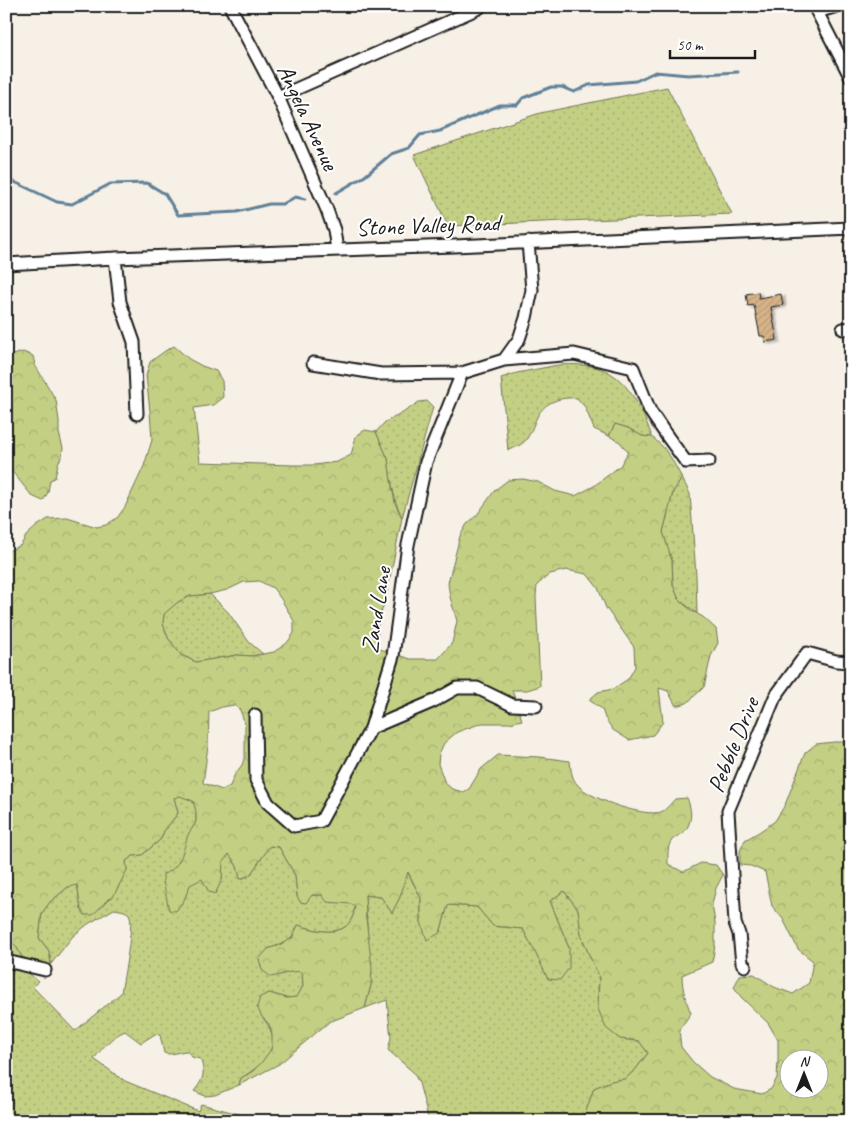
<svg xmlns="http://www.w3.org/2000/svg" width="857" height="1127" viewBox="0 0 857 1127" font-family="Caveat,sans-serif">
<style>
.grass{fill:url(#grass-dots);stroke:#707650}
.forest{fill:url(#forest-crowns);stroke:#707650;fill-rule:evenodd}
.lines{fill:none;stroke-linecap:round;stroke-linejoin:round}
.stream{stroke:#5e8097;stroke-width:3}
.building{fill:url(#building-hatch);stroke:#1c1c1c;filter:url(#shadow)}
.minor-casing{stroke:#1c1c1c;stroke-width:15}
.minor{stroke:#fff;stroke-width:11}
.labels{text-anchor:middle;stroke-width:4;stroke-linejoin:round;paint-order:stroke}
.street-label{font-size:24px;fill:#1c1c1c;stroke:#fff}
</style>
<defs>
<pattern id="grass-dots" width="8" height="8" patternUnits="userSpaceOnUse" patternTransform="scale(1.25)"><rect width="8" height="8" fill="#c3d084"/><path d="M2 2h.1M6 6h.1" fill="none" stroke="#a7b271" stroke-width="1.8" stroke-linecap="round"/></pattern>
<pattern id="forest-crowns" width="20" height="18" patternUnits="userSpaceOnUse" patternTransform="scale(1.25)"><rect width="20" height="18" fill="#c3d084"/><path d="M2 6a3 3 0 1 1 6 0M12 15a3 3 0 1 1 6 0" fill="none" stroke="#a7b271"/></pattern>
<pattern id="building-hatch" width="6" height="6" patternUnits="userSpaceOnUse" patternTransform="scale(1.25)"><rect width="6" height="6" fill="#d7b389"/><path d="M-1 1l2-2M0 6l6-6M5 7l2-2" fill="none" stroke="#b89976"/></pattern>
<filter id="shadow"><feDropShadow dx="3.5" dy="2" stdDeviation="1" flood-color="#0004"/></filter>
</defs>
<rect width="100%" height="100%" fill="#f7f0e7"/>
<filter id="ink" filterUnits="userSpaceOnUse"><feTurbulence type="fractalNoise" baseFrequency=".02" numOctaves="2"/><feDisplacementMap in="SourceGraphic" scale="10" xChannelSelector="R" yChannelSelector="G"/><feConvolveMatrix kernelMatrix="1 2 1 2 8 2 1 2 1" color-interpolation-filters="sRGB"/></filter>
<g filter="url(#ink)">
<!-- grass -->
<path class="grass" d="M667,87L732,214L448,226L414,155L540,113Z
M558,365C573,364 589,364 604,370C629,380 644,413 652,437L642,436L628,428L615,424L609,436L594,429L585,407L577,398C561,397 545,401 537,417C533,425 531,434 525,441C520,446 514,448 508,450L501,378L517,373Z
M427,401L433,407L402,518L396,503L391,481L388,459L376,432L385,422L401,414L419,402Z
M682,478L690,494L696,575L697,613L679,600L673,585L672,561L663,532L673,492Z
M210,594L228,612L249,642L263,654L251,656L237,655L196,662L181,655L168,638L163,624L164,613L178,602L190,596Z
M180,795L193,801L196,809V822L189,834L185,850L177,865L170,872L184,900L190,884L202,878L209,892L222,880V861L229,854L237,866L241,879L250,875L270,846L279,847L295,875L297,896L322,895L342,902L351,904L355,907C354,910 354,915 352,918C343,939 314,930 298,925L292,938L282,944L268,949L280,975L293,971L302,972L303,986L297,997L287,998L269,993L262,1017C286,1043 265,1064 241,1078L239,1085L215,1095L205,1096L194,1091C203,1081 206,1072 200,1059L192,1057L187,1051C179,1051 172,1056 164,1053L160,1035L155,1034L141,1043L125,1031C111,1037 103,1047 94,1059L125,1081L198,1111L201,1104L265,1121H6V966L26,971L38,981L33,987L75,1031L121,993C123,980 135,922 129,914C125,910 119,910 114,909L88,924L73,936L51,964L49,951L39,938L42,913L50,902L68,887L77,885L79,894L81,910L101,908L118,888L122,878L127,870L126,861L133,856L142,855L161,839L164,831L178,813L174,798Z
M407,871L421,898V922L440,933L448,905L477,907L493,926L523,929L533,948H569L550,901L564,891L578,909L581,934L589,955L599,976L598,994L620,1039L639,1041L648,1053L636,1069L625,1079L611,1081L594,1088L585,1114L580,1121H429L419,1083L413,1072L388,1050L391,1038L387,1000L365,1008L371,985L365,895L381,897L392,912L400,897Z
M6,936L16,946L22,957L33,962L21,960L6,955Z"/>
<!-- forest -->
<path class="forest" d="M174,346L189,359L202,366L216,371L222,381L223,397L213,405L194,408L200,462L292,465H314L337,462L351,455L356,436L365,430L376,432L388,459L391,481L395,503L402,518L386,597L378,623L377,648L410,659H438L452,643L457,621L450,597L448,583L460,536L467,524L477,515L495,490L508,480L523,479L538,482L555,491L575,496L594,486L620,466L628,452L620,442L609,436L615,424L628,428L642,436L652,437L663,447L671,458L682,478L673,492L663,532L672,561L673,585L679,600L692,611L703,617L716,629L718,643L711,656L704,687L687,703L676,706L668,691L659,688L663,722L653,735L629,740L613,730L605,718L602,709L589,700L598,692L613,689L628,679L635,667L634,647L606,608L598,588L587,574L566,570L550,574L537,585L536,597L540,686L527,690H512L522,720L509,723H482L457,732L444,743L439,754L438,764L445,783L452,789L463,792L469,789L481,769L498,755L540,757L570,761C571,772 572,781 581,788C595,800 643,817 661,812C666,810 671,803 675,799L687,798C692,810 693,823 683,833C680,835 675,837 672,840C667,846 668,856 668,864L683,872L701,863L716,865L723,875L716,888L712,904L715,923V946L712,962L682,975C682,989 686,1001 691,1013L679,1030L681,1047L693,1062L710,1077L734,1089L762,1094L771,1089L777,1078L778,1061V1040L768,1023L741,997L734,987L740,975L754,974L774,987L793,994L809,983L813,961L798,949L783,919L772,906L765,872L751,866L740,865V851L745,840L759,832L775,821L785,805L805,753L816,744L834,742H849L851,744V1121H580L585,1114L594,1088L611,1081L625,1079L636,1069L648,1053L639,1041L620,1039L606,1028L598,1009L599,976L589,955L581,934L578,909L564,891L550,901L569,948V968L560,980L548,979L533,948L523,929L493,926L477,907L448,905L440,933L427,940L421,922V898L408,872L400,897L392,913L381,897L365,895L366,918L372,968L371,985L365,1008L329,1022L279,1064L239,1085L241,1078L253,1071L261,1063L272,1048V1035L269,1024L262,1017L257,1007L260,997L269,993L287,998L297,997L303,986L302,972C290,970 283,975 271,977L262,970L259,959L268,949L282,944L292,938L298,925C314,930 343,939 352,918C354,915 354,910 355,906L351,904L327,902L322,895H312L306,903L300,902L297,896L295,875L279,847L270,846L250,875L240,879L237,866L229,854L223,862L222,880L215,894L209,892L202,879L190,885L184,900L176,911L169,910L163,881V874C181,869 183,850 188,835C190,830 195,826 196,821C197,814 195,807 193,801L180,796L174,798L178,813L164,831L161,839L142,855L133,856L126,861L127,870L113,897L108,899L93,915H85C78,907 80,896 77,885L68,887L50,902L42,913L39,938L49,951L51,964L35,963L22,957L16,946L6,936V810L7,795L6,793V550L9,551L21,545L26,536L37,526L48,519L67,518L97,527L106,525L117,518L125,507L144,466L152,440L150,411L146,376L150,362L165,351ZM259,581L273,588L281,599L294,621V633L287,643L274,652L252,656L237,655L196,662L181,655L168,638L163,624L164,614L178,602L190,596L210,594L227,590L244,582ZM234,705L240,710L245,724V756L242,765L235,774L230,786L222,790L203,783L208,746L209,712L222,707ZM790,1060H820V1090H790Z
M23,352L33,356L35,365L56,400L59,421V433L63,448L62,456L58,463L55,478L50,480L48,492L43,501L32,496L15,475L9,469H6V357Z"/>
<g class="lines">
<!-- stream -->
<path class="stream" d="M6,178L57,202L72,204L110,184L147,183L165,194L178,215L237,212L269,204H283L295,197L305,199
M336,193L365,176L391,154L409,148L420,135L440,131L500,105H517L523,98L551,87H562L574,92L589,85L636,81L655,72L688,75L738,72"/>
</g>
<!-- building -->
<path class="building" d="M758,292L759,298L781,294L783,305L771,307L777,340L765,342L764,336H760L754,305L748,306L746,294Z"/>
<g class="lines">
<defs>
<path id="minor" d="M230,6L278,97L327,210L334,230L337,250
M814,6L851,78
M817,12L837,6
M278,97L479,8
M115,258L120,302L134,342L137,414
M6,264L115,258L454,246L851,228
M843,329L851,328
M504,360L574,354L633,368L650,411L667,436L686,462L709,461
M313,363L381,374L462,373L504,360L519,339L526,318L532,290L528,242
M255,715L256,780L268,803L294,826L321,821L371,728L393,656L408,545L426,462L462,373
M371,728L432,702L457,688H477L512,705L536,706
M6,961L45,970
M745,966L742,963L739,934L735,923L728,811L775,697L807,653L836,661L851,662"/>
</defs>
<!-- minor casing -->
<use href="#minor" class="minor-casing"/>
<!-- minor -->
<use href="#minor" class="minor"/>
</g>
</g>
<g class="labels">
<!-- street labels -->
<g class="street-label">
<text transform="translate(308 117) rotate(65)" y="8">Angela Avenue</text>
<text transform="translate(428 225) rotate(-2)" y="8">Stone Valley Road</text>
<text transform="translate(376 610) rotate(-81)" y="8">Zand Lane</text>
<text transform="translate(733 745) rotate(-68)" y="8">Pebble Drive</text>
</g>
</g>
<!-- margin -->
<rect width="857" height="1127" fill="none" stroke="#fff" stroke-width="25"/>
<rect x="12" y="12" width="832" height="1102" fill="none" stroke="#1c1c1c" stroke-width="2" filter="url(#ink)"/>
<!-- north arrow -->
<g transform="translate(804 1074)"><circle r="24" fill="#ffffff" stroke="#a4a4a4"/>
<path d="M0-4L9 19L0 12L-9 19Z" fill="#1c1c1c"/>
<text y="-8" font-size="14" font-weight="bold" text-anchor="middle" fill="#1c1c1c">N</text>
</g>
<!-- scale -->
<path d="M670 50v8h85v-8" fill="none" stroke="#1c1c1c" stroke-width="2.5"/>
<text x="677" y="50" font-size="15" fill="#1c1c1c" stroke="#ffffff" stroke-width="4" paint-order="stroke">50 m</text>
</svg>
